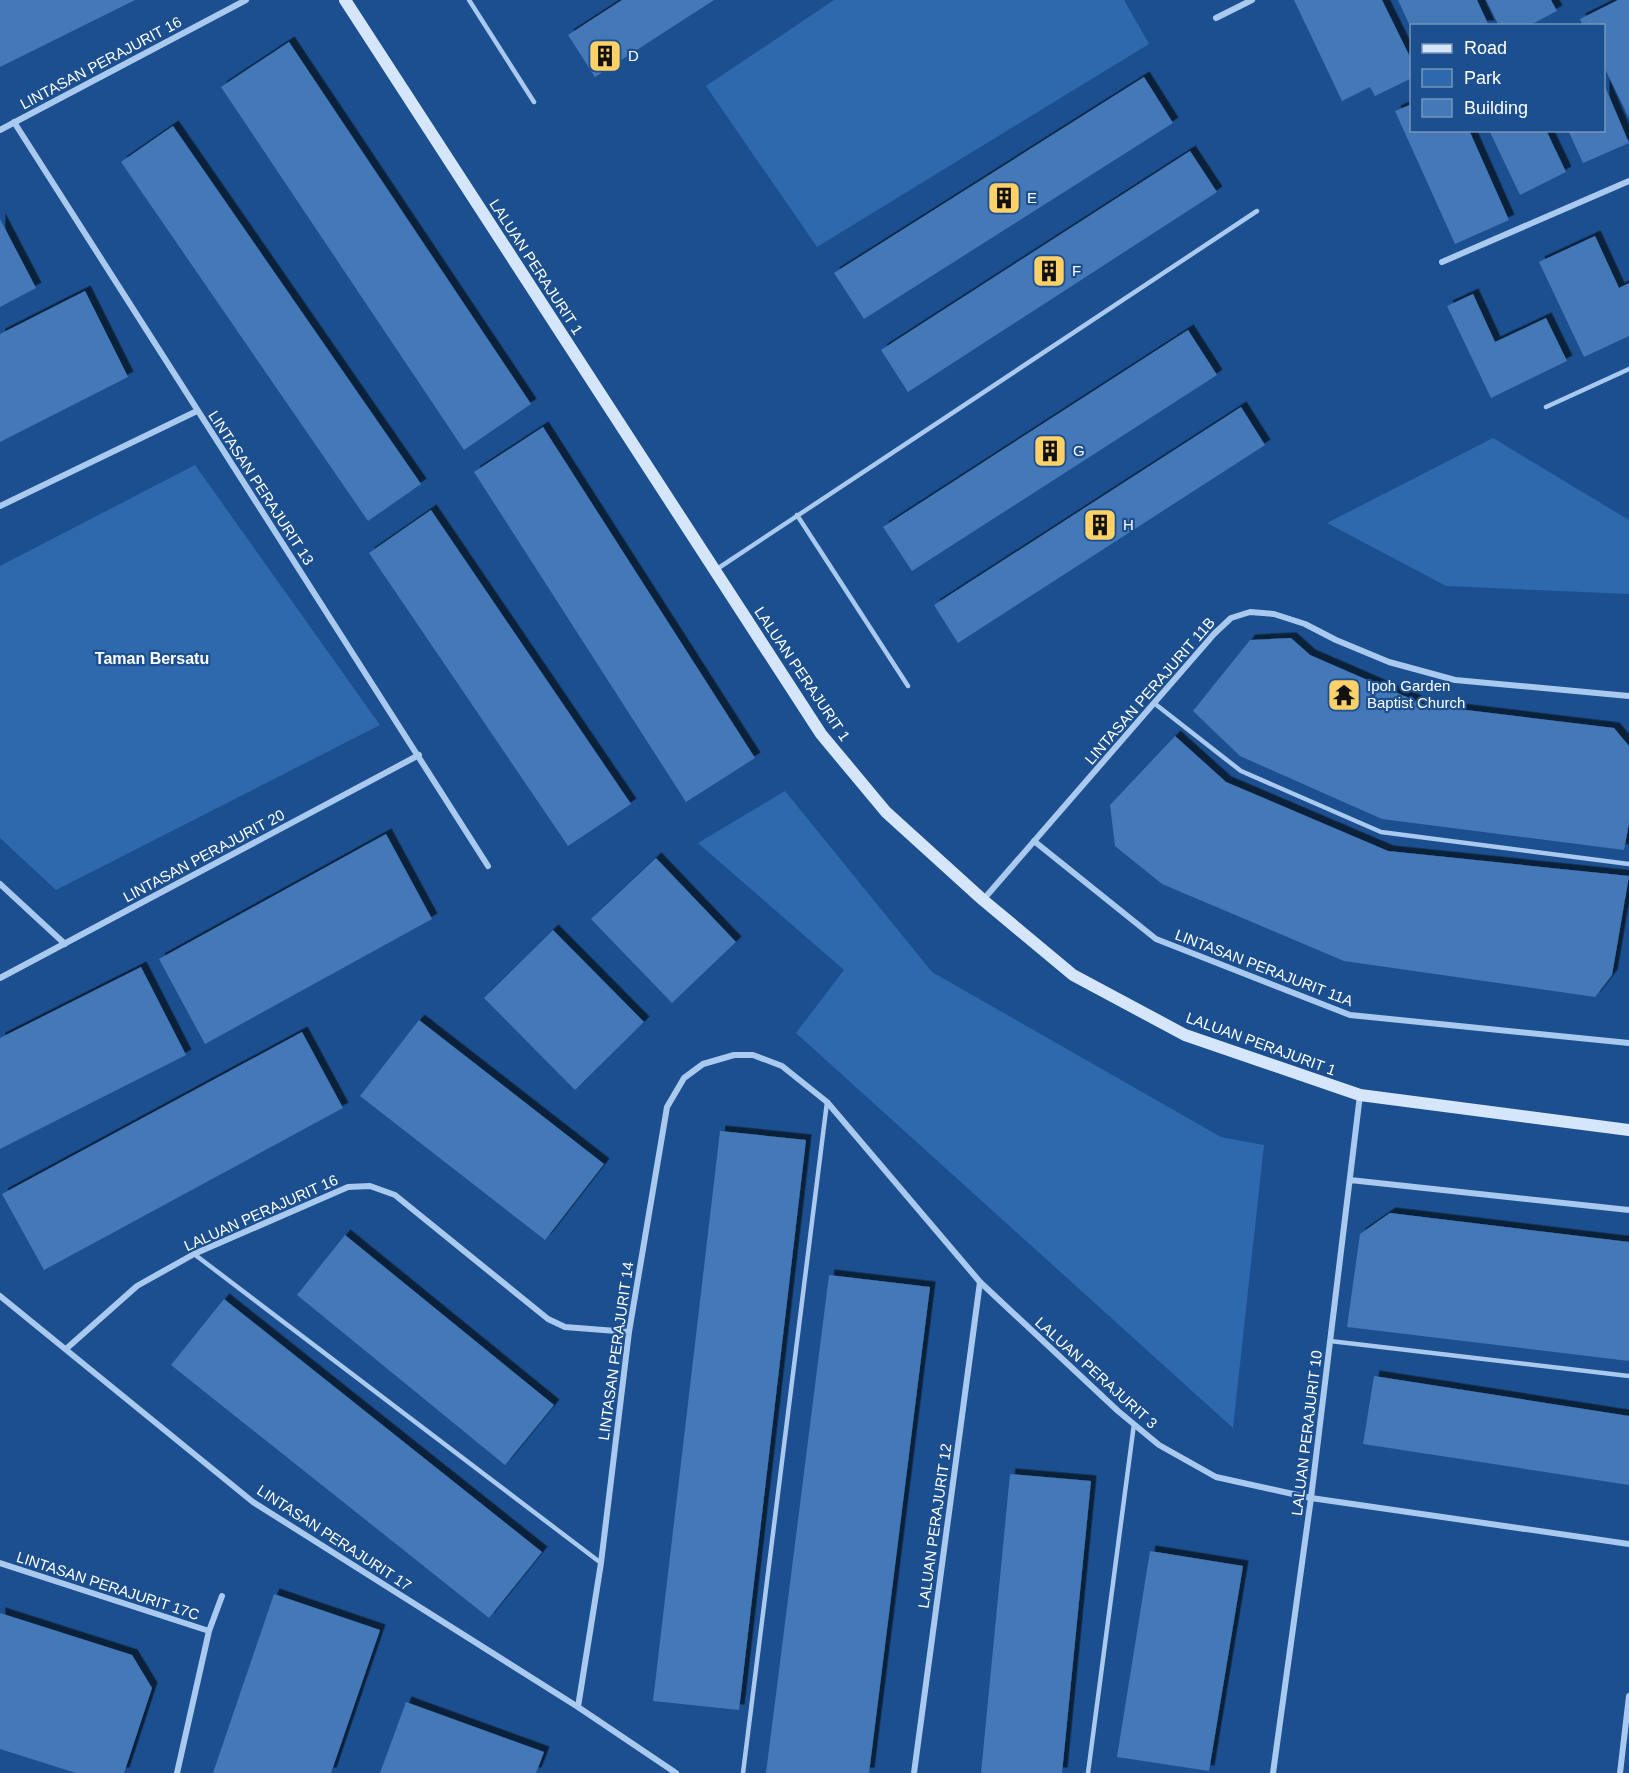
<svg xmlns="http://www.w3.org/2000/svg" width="1629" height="1773" viewBox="0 0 1629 1773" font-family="Arial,sans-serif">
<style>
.green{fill:#2e69ad}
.building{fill:#4478b7;filter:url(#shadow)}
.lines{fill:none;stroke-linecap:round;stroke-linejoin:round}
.lane{stroke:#a9c9ee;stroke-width:4.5}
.street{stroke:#a9c9ee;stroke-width:6}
.secondary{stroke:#d6e6fa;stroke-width:12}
.labels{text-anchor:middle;stroke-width:4.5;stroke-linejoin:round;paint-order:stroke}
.poi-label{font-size:15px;fill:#fff;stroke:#1b4f8f;text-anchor:start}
.street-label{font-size:15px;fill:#fff;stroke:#1b4f8f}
.neighbourhood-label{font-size:16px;font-weight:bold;fill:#fff;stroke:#1b4f8f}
</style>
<defs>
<filter id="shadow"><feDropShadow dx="5.5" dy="-5.5" stdDeviation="0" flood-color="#0009"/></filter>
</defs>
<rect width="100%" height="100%" fill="#1b4f8f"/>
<!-- green -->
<path class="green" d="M834,0H1124L1149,44L817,247L706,86Z
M1493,438L1629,520V594L1446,586L1327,523Z
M195,465L380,725L56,890L0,838V566Z
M785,791L932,972L1221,1137L1264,1145L1233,1428L796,1033L844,970L698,843Z"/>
<!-- building -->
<path class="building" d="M0,0H135L0,67Z
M622,0H714L595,77L568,35Z
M1294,0H1382L1412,61V78L1375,96L1370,87L1342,101Z
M1398,0H1477L1489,26H1410Z
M1486,0H1551L1557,11L1528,26H1499Z
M1618,0H1629V118L1604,67V26H1583L1580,19Z
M289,42L531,404L464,450L221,87Z
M1144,77L1173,123L864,319L834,273Z
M1604,84L1629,143L1583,163L1568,130H1604Z
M1412,104V130H1469L1509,220L1455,244L1395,111Z
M173,126L421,484L368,521L121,162Z
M1489,130H1546L1566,172L1520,195Z
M1190,151L1217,192L908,392L881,350Z
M0,219L36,288L0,307Z
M1595,236L1619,288L1629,283V336L1584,357L1539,262Z
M85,291L128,377L0,442V334Z
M1473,294L1495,342L1546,318L1567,361L1491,398L1447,306Z
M1188,330L1217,375L912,571L883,527Z
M1241,407L1265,445L958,643L934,605Z
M543,427L755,758L686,802L474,472Z
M431,510L631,804L568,846L369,553Z
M1291,638L1310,655L1425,705L1614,728L1629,746V823L1624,850L1382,819L1240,756L1193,711L1250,640Z
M1175,736L1226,782L1388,851L1629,876L1612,975L1595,997L1344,961L1162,884L1115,846L1110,805Z
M386,834L432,919L205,1044L159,959Z
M656,858L736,942L672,1003L591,919Z
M553,930L644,1022L575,1090L484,998Z
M141,967L186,1055L0,1149V1038Z
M419,1020L604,1164L545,1240L360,1096Z
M302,1032L343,1108L44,1270L2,1194Z
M720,1131L806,1140L739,1710L653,1701Z
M1390,1213L1629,1242V1361L1347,1327L1360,1234Z
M345,1235L554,1405L505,1465L297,1295Z
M829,1275L930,1287L869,1773H766Z
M224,1299L542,1552L489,1618L171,1365Z
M1374,1376L1629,1416V1485L1363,1444Z
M1010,1474L1091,1481L1062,1773H981Z
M1150,1551L1243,1566L1209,1771L1117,1757Z
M274,1594L380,1630L331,1773H213Z
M0,1613L132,1655L152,1688L124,1773H76L0,1749Z
M406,1702L544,1752L536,1773H380Z"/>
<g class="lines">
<!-- lane -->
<path class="lane" d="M469,0L534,102
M1546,407L1629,369
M797,515L908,686
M717,569L1257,211
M1154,703L1241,771L1381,832L1629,864
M194,1254L601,1563
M1330,1341L1629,1376
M743,1773L827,1102
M1088,1773L1134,1424"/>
<!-- street -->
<path class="street" d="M1216,18L1252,0
M14,122L488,866
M0,130L246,0
M1442,262L1629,181
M0,506L197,411
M1034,841L1156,939L1350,1015L1629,1043
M0,884L65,944
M983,900L1214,634L1231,618L1250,612L1274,614L1305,624L1336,640L1389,662L1455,680L1629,696
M0,978L419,755
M1350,1180L1629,1210
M0,1296L253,1502L578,1707L676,1773
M66,1349L137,1286L194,1254L348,1187L370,1186L395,1195L548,1319L565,1327L629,1332
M0,1563L209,1631
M578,1707L601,1563L629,1332L667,1107L684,1078L703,1064L734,1055H753L782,1066L827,1102L980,1282L1118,1411L1159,1445L1216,1477L1311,1498L1629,1544
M177,1773L209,1631L222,1596
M914,1773L980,1282
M1273,1773L1311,1498L1360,1095
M1620,1773L1629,1696"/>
<!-- secondary -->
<path class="secondary" d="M345,0L821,734L886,812L983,900L1073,975L1185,1035L1360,1095L1629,1130"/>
</g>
<!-- icons -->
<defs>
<symbol id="building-square" viewBox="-11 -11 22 22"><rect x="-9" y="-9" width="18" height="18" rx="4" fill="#ffd166" stroke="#1b4f8f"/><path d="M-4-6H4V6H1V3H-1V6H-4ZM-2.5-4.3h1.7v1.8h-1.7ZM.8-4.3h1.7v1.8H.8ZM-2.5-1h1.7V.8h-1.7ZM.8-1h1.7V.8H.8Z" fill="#111"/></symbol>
<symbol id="temple-square" viewBox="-11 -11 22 22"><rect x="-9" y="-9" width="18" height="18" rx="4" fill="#ffd166" stroke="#1b4f8f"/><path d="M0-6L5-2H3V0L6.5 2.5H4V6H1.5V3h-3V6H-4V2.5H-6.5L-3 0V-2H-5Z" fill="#111"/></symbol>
</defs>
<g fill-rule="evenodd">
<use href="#building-square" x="586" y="37" width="38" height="38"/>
<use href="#building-square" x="985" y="179" width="38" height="38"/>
<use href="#building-square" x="1030" y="252" width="38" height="38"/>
<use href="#building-square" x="1031" y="432" width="38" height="38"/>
<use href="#building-square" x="1081" y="506" width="38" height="38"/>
<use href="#temple-square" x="1325" y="676" width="38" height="38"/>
</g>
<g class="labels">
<!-- poi labels -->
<g class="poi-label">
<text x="628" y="61">D</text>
<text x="1027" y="203">E</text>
<text x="1072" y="276">F</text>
<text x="1073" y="456">G</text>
<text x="1123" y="530">H</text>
<text x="1367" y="691">Ipoh Garden<tspan x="1367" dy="17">Baptist Church</tspan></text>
</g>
<!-- street labels -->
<g class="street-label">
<text transform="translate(101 63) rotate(-28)" y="5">LINTASAN PERAJURIT 16</text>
<text transform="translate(536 267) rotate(57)" y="5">LALUAN PERAJURIT 1</text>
<text transform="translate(261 488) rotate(57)" y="5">LINTASAN PERAJURIT 13</text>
<text transform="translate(802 674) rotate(56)" y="5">LALUAN PERAJURIT 1</text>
<text transform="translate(1150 691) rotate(-49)" y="5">LINTASAN PERAJURIT 11B</text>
<text transform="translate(204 856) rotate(-28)" y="5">LINTASAN PERAJURIT 20</text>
<text transform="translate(1264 968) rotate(21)" y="5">LINTASAN PERAJURIT 11A</text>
<text transform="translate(1261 1044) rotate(20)" y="5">LALUAN PERAJURIT 1</text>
<text transform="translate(261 1213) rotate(-24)" y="5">LALUAN PERAJURIT 16</text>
<text transform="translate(616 1351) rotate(-82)" y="5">LINTASAN PERAJURIT 14</text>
<text transform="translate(1096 1373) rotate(42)" y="5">LALUAN PERAJURIT 3</text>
<text transform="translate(1307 1433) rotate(-83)" y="5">LALUAN PERAJURIT 10</text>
<text transform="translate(935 1526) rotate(-82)" y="5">LALUAN PERAJURIT 12</text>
<text transform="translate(334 1538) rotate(33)" y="5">LINTASAN PERAJURIT 17</text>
<text transform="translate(108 1586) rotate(18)" y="5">LINTASAN PERAJURIT 17C</text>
</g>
<!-- neighbourhood labels -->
<g class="neighbourhood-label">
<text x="152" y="664">Taman Bersatu</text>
</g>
</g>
<!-- legend -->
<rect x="1410" y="24" width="195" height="108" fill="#1b4f8f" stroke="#7695bc" stroke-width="1.5"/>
<rect x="1422" y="44" width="30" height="9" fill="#d6e6fa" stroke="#7695bc" stroke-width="1.5"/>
<text x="1464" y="54" font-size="18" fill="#ffffff">Road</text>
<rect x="1422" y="69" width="30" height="18" fill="#2e69ad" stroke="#7695bc" stroke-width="1.5"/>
<text x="1464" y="84" font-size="18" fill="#ffffff">Park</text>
<rect x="1422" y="99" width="30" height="18" fill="#4478b7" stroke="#7695bc" stroke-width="1.5"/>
<text x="1464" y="114" font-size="18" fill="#ffffff">Building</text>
</svg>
